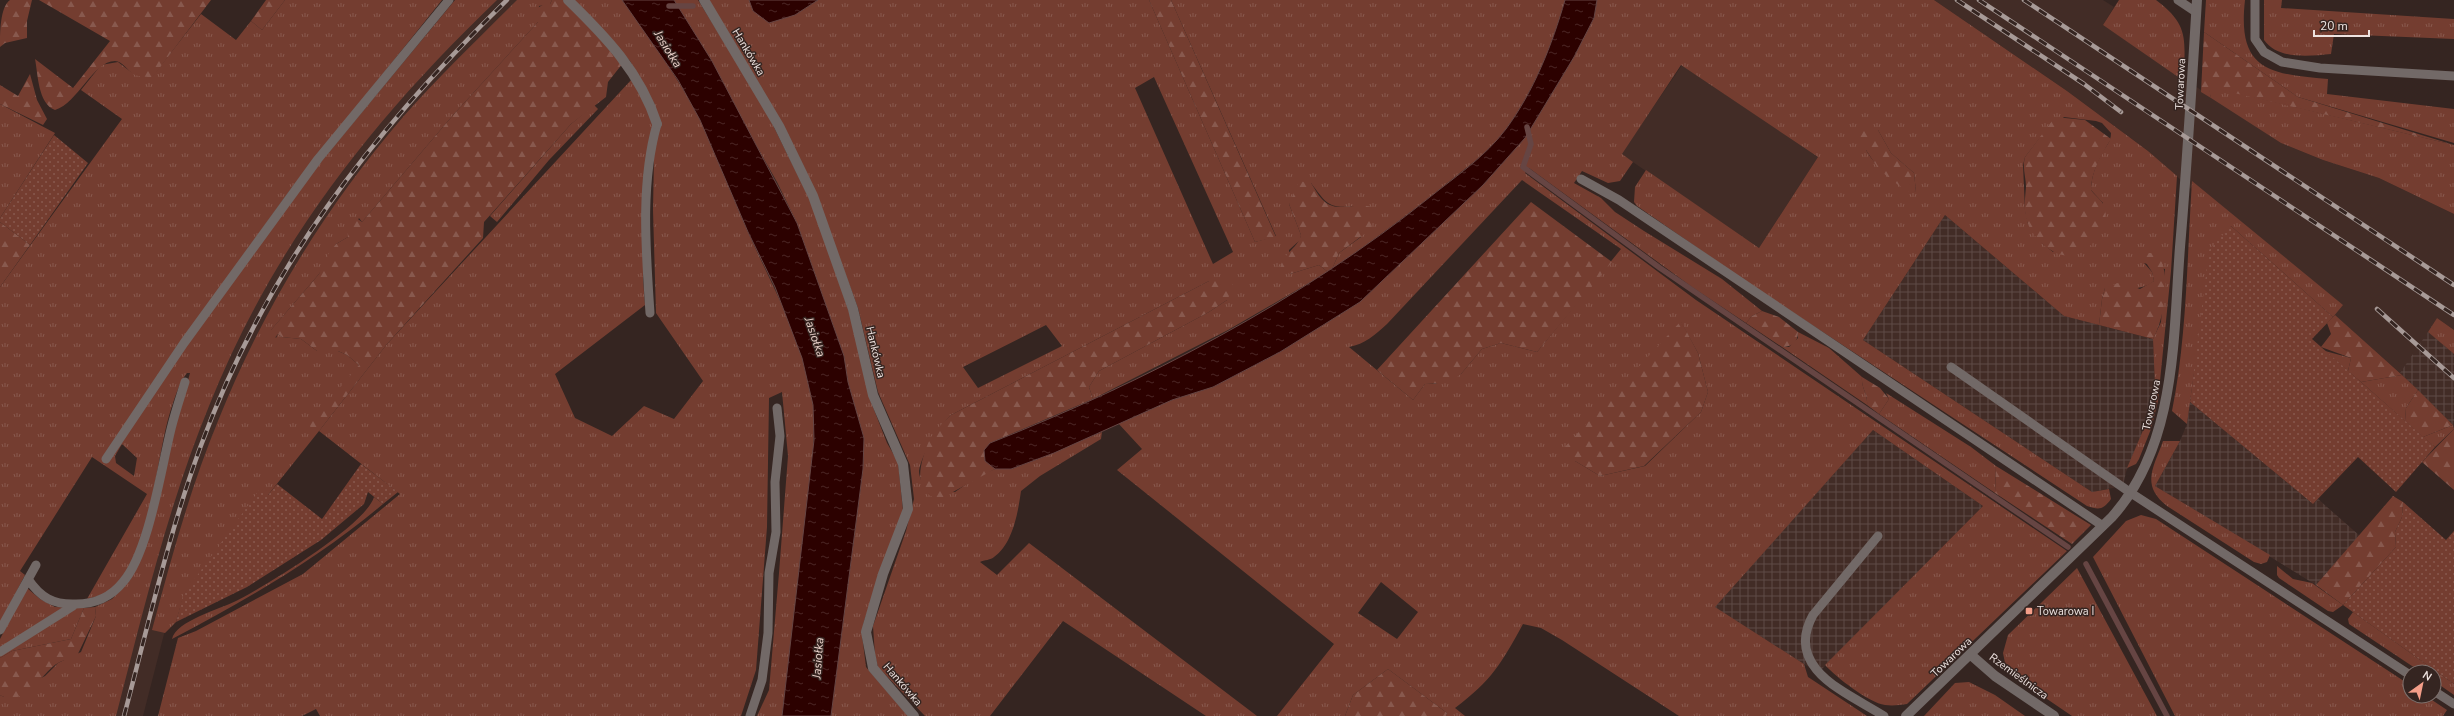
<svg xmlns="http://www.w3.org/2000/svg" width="2454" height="716" viewBox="0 0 2454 716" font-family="'Nunito Sans',sans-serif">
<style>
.built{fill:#422c26}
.industrial{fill:url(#industrial-grid)}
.grass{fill:url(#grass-tufts);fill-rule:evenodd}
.forest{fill:url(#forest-firs)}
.park{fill:url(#park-dots)}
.water{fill:url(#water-ripples);stroke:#664543}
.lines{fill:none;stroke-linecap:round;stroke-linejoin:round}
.stream{stroke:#664543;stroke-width:5.5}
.service{stroke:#726967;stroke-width:9}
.minor{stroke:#726967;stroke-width:10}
.rail-casing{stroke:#a79a97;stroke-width:4.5}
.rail{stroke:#352521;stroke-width:3;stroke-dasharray:9;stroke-linecap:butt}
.poi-dot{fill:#f49e89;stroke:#352521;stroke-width:1.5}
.labels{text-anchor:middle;stroke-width:3;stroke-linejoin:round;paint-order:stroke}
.street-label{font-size:11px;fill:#eee3e0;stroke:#352521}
.poi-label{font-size:11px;fill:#eee3e0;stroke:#352521;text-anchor:start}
.water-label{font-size:12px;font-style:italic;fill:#eed4cd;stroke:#352521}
</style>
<defs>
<pattern id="industrial-grid" width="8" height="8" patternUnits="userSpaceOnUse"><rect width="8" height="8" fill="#422c26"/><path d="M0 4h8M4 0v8" fill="none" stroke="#5e4a45"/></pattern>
<pattern id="grass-tufts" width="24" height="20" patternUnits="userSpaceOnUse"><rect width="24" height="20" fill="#743d30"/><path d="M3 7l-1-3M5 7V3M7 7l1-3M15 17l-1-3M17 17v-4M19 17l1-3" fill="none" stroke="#88594e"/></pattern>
<pattern id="forest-firs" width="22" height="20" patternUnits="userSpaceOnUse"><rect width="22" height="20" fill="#743d30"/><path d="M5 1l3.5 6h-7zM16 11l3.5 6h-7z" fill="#88594e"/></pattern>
<pattern id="park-dots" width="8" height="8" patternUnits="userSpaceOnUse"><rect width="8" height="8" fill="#743d30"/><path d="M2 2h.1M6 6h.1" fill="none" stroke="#88594e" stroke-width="1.8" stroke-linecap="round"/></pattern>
<pattern id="water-ripples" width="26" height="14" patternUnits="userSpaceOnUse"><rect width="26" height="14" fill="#2c0100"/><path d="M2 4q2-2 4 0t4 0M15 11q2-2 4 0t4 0" fill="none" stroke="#4b2625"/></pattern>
</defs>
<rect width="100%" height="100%" fill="#352521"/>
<!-- built -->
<path class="built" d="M490,0H526L350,192L210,455L143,716H105L153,551L215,380L295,228L380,116Z
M1934,0H2103L2114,7L2103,25L2281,143L2323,160L2379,178L2454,214V330L2437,318L2428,332L2454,354V426L2400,373L2148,151L2067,91Z
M1682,65L1818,157L1759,248L1621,154Z"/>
<!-- industrial -->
<path class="industrial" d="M1945,215L2064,316L2153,339L2155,387L2150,414L2126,472L2123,486L2092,492L1863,340Z
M2428,332L2454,354V426L2400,373Z
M2190,402L2313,504L2318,499L2360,536L2316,585L2155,486L2180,441L2187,424Z
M1873,430L1983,506L1818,673L1714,607Z"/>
<!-- grass -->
<path class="grass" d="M285,0H442L293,186L224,282L204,320L314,170L455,0H497C373,119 273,245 209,406C168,506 143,612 116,716H0V695L4,697L45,676L58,663L81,652L96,616L95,607L112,599L130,580L143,549L190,373H187C179,383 176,395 172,406C155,456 153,553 112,588C106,594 96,597 87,599L147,494L92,457L20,571L25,575L0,623V287L122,119L81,90L101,65L118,62L131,72L152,77L201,14L236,40L251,21L262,30ZM122,444L137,458L134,476L116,463L115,456Z
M517,0H552L550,4L539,6L538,22L454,114L362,222L359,218L348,237L336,244L319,274L271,330L276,338L278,334L282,337L301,339L317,351H338L347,355L359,365L319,431L387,344L632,79L653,121L643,279L645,305L555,374L575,418L612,436L644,406L674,419L703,381L656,313L653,210L655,105L630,61L571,0H622C649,38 678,77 700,119C718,154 731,194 747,230C771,284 807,347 813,406C815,429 813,452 811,475L782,716H757L769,690L779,573L788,456L782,392L769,398L767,527L756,670L741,716H320L316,709L302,716H158L178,638L196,631L303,574L400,494L319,431L268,495L184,594L176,622L165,633L152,630C171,559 190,489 218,421C262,311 325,207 403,117C439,76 478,39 517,0Z
M674,0H698L764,107L810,200L849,311L871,402L887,443L898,462L903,511L864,621L862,635L866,667L908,716H831L863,469L864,438L848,382L844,356L797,223L777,182Z
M709,0H749L753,11L795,15L818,0H1149L1255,242L1276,236L1171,0H1565C1552,46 1534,90 1506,129C1490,151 1467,167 1446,184C1409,214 1371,242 1332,269L1339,253L1361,237L1356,206C1328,209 1327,204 1311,183L1289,204L1301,235L1300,240L1289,250L1290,274L1319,265L1328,272L1228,330L1093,399L1089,387L1099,371L1209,312L1227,300L1209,281L951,415C939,427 922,453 919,471C919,476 922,482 923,487L955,492L975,478L995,469H1012L1102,432L1101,439L1040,476L1021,491C1018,512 1013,544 994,557C991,560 984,560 980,562L997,575L1029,543L1257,716H1206L1063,621L990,716H925L878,667L875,655L873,626L906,531L914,499L910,465L878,392L858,308L820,206ZM1154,77L1233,252L1213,264L1135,88ZM1046,325L1062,346L978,388L963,367Z
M1597,0H1934L2067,91L2148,151L2177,176L2171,271L2158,401L2151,429L2139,459L2136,464L2127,468L2150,414L2155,387L2153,339L2161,322L2165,269L2144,263L2152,272L2154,281C2140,292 2123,288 2105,288L2102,299L2099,325L2064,316L1945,215L1863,340L2092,492L2109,489L2111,499C2103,510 2099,510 2087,506L1744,280L1637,206L1634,202L1635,187L1646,170L1759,248L1818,157L1681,65L1622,154L1633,162L1620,181L1608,183L1582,171L1574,183L1601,198L1615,212L1644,231L1722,279L1762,311L1752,316L1746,323L1692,287L1529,168L1525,173L1696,300L2067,551L1907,704C1900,705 1893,706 1885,705C1869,703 1836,677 1825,665L1983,506L1873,430L1715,607L1804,664L1808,677L1867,716H1679L1562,640L1541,628L1523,624C1501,664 1492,680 1455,708L1465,716H1446L1447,713L1388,669L1353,695L1345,716H1277L1334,644L1117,470L1142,449L1118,423L1172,400L1213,387L1280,352L1360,302L1483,185L1525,138L1574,57L1594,18ZM2064,117L2096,121L2102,123L2111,133C2111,142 2106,146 2102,153C2096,164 2091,178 2091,190L2103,203L2053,252L2043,244L2028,224L2025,210L2023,165L2025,157L2039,139ZM1878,130L1891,153L1914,173L1916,192C1894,181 1879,172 1866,150ZM1522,180L1621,249L1537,352L1501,343L1482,349L1461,374L1435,384H1425L1413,400L1349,347C1365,344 1375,335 1387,324ZM1681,322L1698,353L1708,392L1701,412L1645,466L1600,476L1575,461ZM1381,582L1418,612L1397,639L1358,613Z
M2119,0H2156C2191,26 2184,41 2184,81L2103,25Z
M2206,0H2245C2237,70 2269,74 2328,79L2327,94L2454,109V143L2298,97L2204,32Z
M2264,0H2282L2281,8L2454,19V39L2334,34L2331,54C2310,56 2278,60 2264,40Z
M2208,86L2454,145V214L2379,178L2323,160L2281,143L2211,98Z
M0,104L55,133L0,218Z
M594,105L598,109L549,160L497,222L490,216L571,124Z
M2192,181L2343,305L2333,317L2231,226L2194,373L2187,424L2172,411C2187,338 2187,256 2192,181Z
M2437,318L2454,330V354L2428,332Z
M1798,332L1829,348L1862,377C1861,389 1868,393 1867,405L1782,347H1789L1798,338Z
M2325,351L2351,358L2348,371Z
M2402,375L2418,390L2406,408L2405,421L2361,382Z
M1886,393L1971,447L1996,466L1995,493L1879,414L1889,399Z
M2453,425L2454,429L2435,447L2423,437Z
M2163,441H2180L2155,486L2270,555L2267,562L2261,564L2254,562L2167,506C2140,485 2154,467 2163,441Z
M374,497L383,504C318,559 246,600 172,639C176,621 220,609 236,601C264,587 366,525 374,497Z
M2141,515L2156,519L2410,685V696H2426L2447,710L2443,716H2175L2093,557L2126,521Z
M2277,566L2293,579L2312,583L2343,605L2333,612L2328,611L2279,578L2277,575Z
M2077,568L2157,716H2072L2015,677L2005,663L2003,653L2008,635Z
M27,588L40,599L55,607L84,608L71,639L12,651L0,658V639Z
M2353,612L2454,684V695L2434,681V672H2421L2349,624L2348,619Z
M1969,682L1995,695L2025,716H1924L1955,683Z"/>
<!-- forest -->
<path class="forest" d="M10,0H32L27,21V38L5,43L0,47C0,33 0,7 10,0Z
M39,0H211L152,78C147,76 140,77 135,75C127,71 123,61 115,61C93,61 78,103 55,110C38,104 38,74 35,59L73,88L110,41Z
M266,0H285L262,30L251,21Z
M552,0H563L623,63L608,82L606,97L571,124L484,222L483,238L387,344L319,431L313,430L309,425L359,365L347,355L338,351H317L301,339L282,337L278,334L273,340L270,339L271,330L319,274L324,260L336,244L348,237C347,228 347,221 355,217L362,222L454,114L538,22L534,10L546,3L550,4Z
M1149,0H1171L1276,237L1255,242Z
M2204,32L2298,97L2454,145L2209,87L2211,98L2201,92Z
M30,74L37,100L47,119L43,125L0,104V85L18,96Z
M2055,117L2085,120L2111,139C2101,155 2091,172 2091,190C2094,195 2101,199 2103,204C2112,220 2094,248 2078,254C2058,262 2035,241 2028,224C2023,212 2025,199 2026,187C2026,177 2022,168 2025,157Z
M1865,124L1878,130L1891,153L1914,173L1916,192L1907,191L1890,179L1878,168L1866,150L1854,140L1857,130Z
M1299,181L1311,183C1315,189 1319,197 1324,201C1339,215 1360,199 1375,209L1371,229L1339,253L1332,269L1328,272L1319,265L1290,274L1280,268C1283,253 1298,248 1301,235L1289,204Z
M1531,202L1612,262L1537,352L1501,343L1482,349L1461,374L1449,383L1425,384L1413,400L1377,370Z
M0,222L30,245L0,287Z
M2146,253H2156C2173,270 2164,320 2153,339L2099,325L2102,299L2105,288L2121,282L2140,289L2154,281L2152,272L2141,255Z
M1220,278L1231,279L1233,288L1227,300L1209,312L1099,371L1089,387L1093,399L990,443L985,461L995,469L940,499C936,498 931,497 928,494C913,483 923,455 929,441C934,431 943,423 951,415L1209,281Z
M1762,311L1779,317L1798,332C1798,342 1792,347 1782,347L1746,323L1752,316Z
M2335,315L2402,375L2361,382L2348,371L2351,358L2321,347L2331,334L2327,323Z
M1681,321L1698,353L1708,392L1701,412L1644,466L1600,476L1575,461L1565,447Z
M1862,377L1880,388L1889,399L1879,414L1867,405C1868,393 1861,389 1862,377Z
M2418,390L2453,425L2423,437L2405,421L2406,408Z
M2454,429V490L2422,462Z
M1996,466L2091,525L2072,544L1995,493Z
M2393,496L2403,502L2402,517L2395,532L2396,547L2343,605L2316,585Z
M95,607L96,616L76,658C71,659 63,660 58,663C43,671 24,709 0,695V658L12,651L71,639L84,608Z
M1388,669L1447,713L1446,716H1345L1353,695Z"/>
<!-- park -->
<path class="park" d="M54,135L88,163L30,245L0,222V218Z
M2231,226L2333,317L2312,339L2435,447L2396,492L2358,457L2313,504L2190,402L2209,250Z
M361,464L398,492L383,504L368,492L364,504L321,540L247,587L176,622L183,595L260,489L268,495L277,484L322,519Z
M2403,502L2446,540L2454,531V684L2343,605L2396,547L2395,532L2402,517Z"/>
<!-- water -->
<path class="water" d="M622,0H674L712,61L797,223L844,356L848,382L864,438L863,469L831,716H782L814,440L813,405L802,358L775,287L748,232L700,120L678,80Z
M749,0H818L795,15L769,23L753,11Z
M1565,0H1597L1594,18L1574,57L1525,138L1483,185L1360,302L1280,352L1213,387L1172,400L1054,453L1011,469H995L985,461L984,450L990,443C1143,383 1302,300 1430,197C1456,176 1485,157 1506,129C1534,91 1552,45 1565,0Z"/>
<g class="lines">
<!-- stream -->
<path class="stream" d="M669,6H693
M1527,127L1531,144L1523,167L1660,268L2068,547
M2086,564L2167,716"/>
<!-- service -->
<path class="service" d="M2178,0L2196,12
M2255,0V39L2264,52L2282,62L2320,68L2454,76
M1581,179L1619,200L2103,526
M650,313C646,252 640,184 657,124
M1951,367L2131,493L2410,675
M106,459L184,343L318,159L449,0
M1878,536L1813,615C1783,669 1848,693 1884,716
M28,579C40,597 53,605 76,604C95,604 111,597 123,582C149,552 161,469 171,429C175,413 180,398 185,382
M0,630L36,565
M0,652L73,606
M2434,691L2454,704
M750,716L762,680L768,633L769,573L776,532L775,482L780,436L777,408"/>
<!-- minor -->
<path class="minor" d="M568,0C606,37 640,72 657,124
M704,0L779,126L813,196L853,309L873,395L903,464L908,509L883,574L866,632L873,668L914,716
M1971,655L1995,676L2054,716
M1906,716L2112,517C2177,444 2173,338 2180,247C2187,165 2192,82 2197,0"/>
<defs>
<path id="rail" d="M1957,0L2084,84L2121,112
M1979,0L2454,315
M2024,0L2454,285
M2377,309L2454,378
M124,716C148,626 168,536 200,448C266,268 372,132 507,0"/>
</defs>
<!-- rail casing -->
<use href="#rail" class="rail-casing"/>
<!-- rail -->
<use href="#rail" class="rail"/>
</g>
<!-- markers -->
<rect class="poi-dot" x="2025" y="607" width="8" height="8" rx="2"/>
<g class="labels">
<!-- street labels -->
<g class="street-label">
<text transform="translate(749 52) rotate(59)" y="4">Hankówka</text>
<text transform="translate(2180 84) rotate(-87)" y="4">Towarowa</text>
<text transform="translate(876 352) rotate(77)" y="4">Hankówka</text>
<text transform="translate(2151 405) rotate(-78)" y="4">Towarowa</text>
<text transform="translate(1951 657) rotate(-44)" y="4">Towarowa</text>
<text transform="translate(2019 676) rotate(36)" y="4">Rzemieślnicza</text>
<text transform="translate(903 684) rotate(49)" y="4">Hankówka</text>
</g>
<!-- poi labels -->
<g class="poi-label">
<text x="2037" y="615">Towarowa I</text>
</g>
<!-- water labels -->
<g class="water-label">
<text transform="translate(668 49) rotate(58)" y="4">Jasiołka</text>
<text transform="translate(815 337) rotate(71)" y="4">Jasiołka</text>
<text transform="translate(818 658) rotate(-86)" y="4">Jasiołka</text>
</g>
</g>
<!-- north arrow -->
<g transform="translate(2422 684) rotate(33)"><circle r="19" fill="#352521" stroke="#7f716d"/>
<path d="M0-3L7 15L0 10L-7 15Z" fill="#f49e89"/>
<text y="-6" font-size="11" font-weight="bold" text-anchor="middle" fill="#eee3e0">N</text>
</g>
<!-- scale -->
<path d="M2314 30v6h55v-6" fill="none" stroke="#eee3e0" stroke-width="2"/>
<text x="2320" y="30" font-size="12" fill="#eee3e0" stroke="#352521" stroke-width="3" paint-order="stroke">20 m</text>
</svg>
